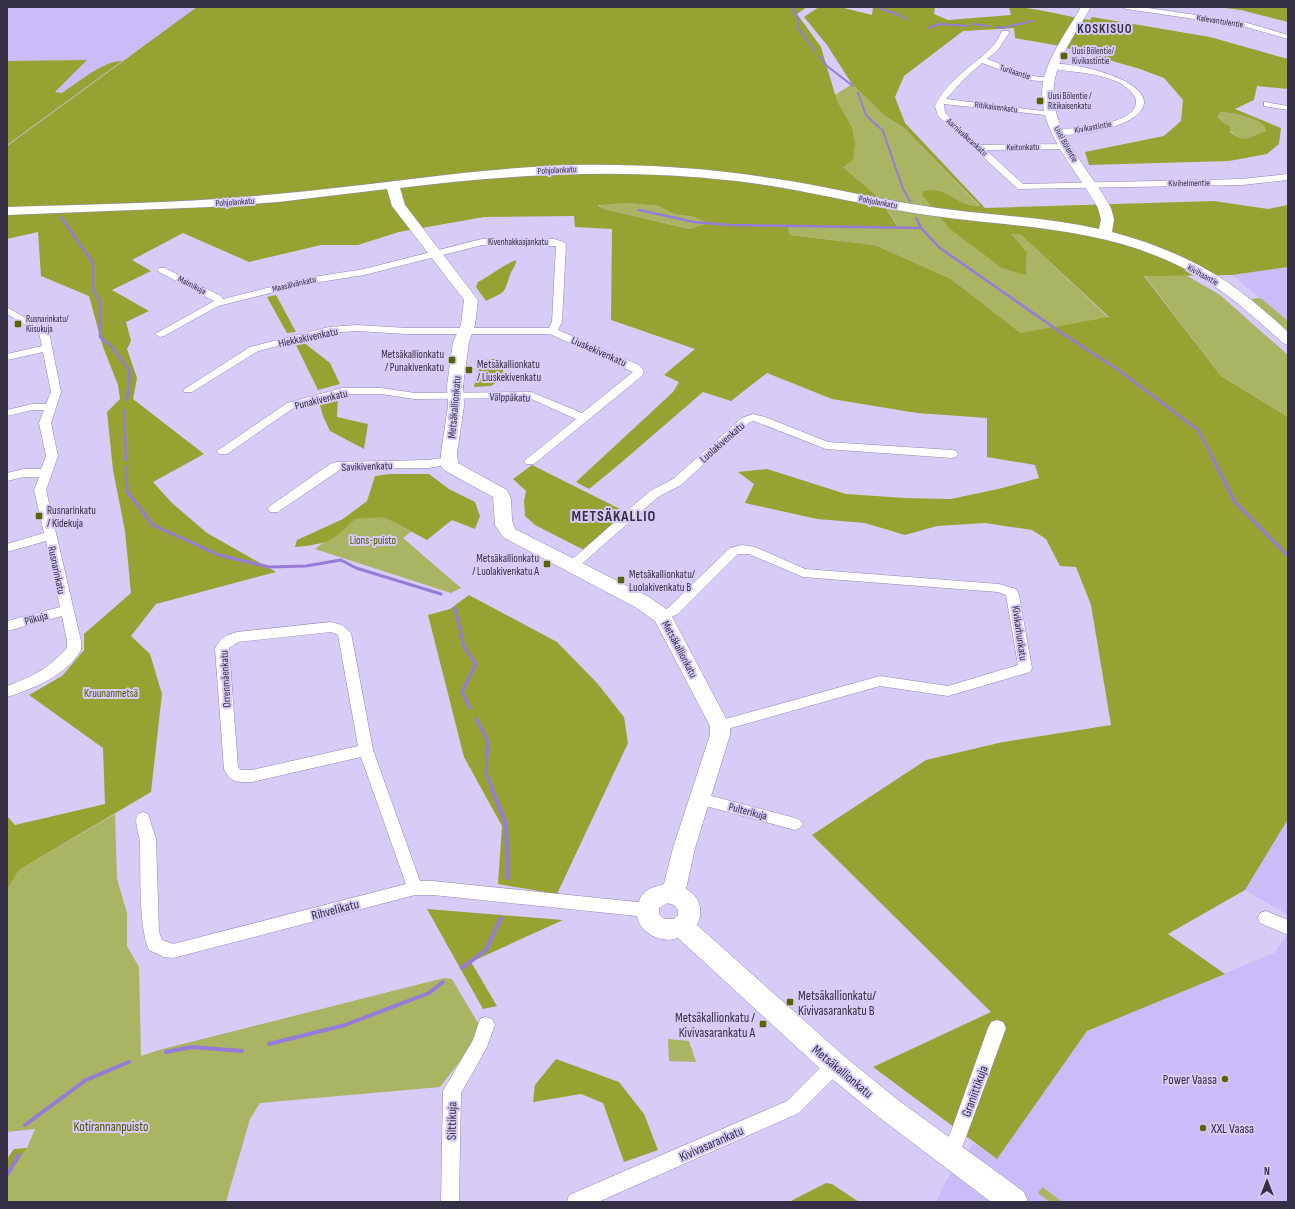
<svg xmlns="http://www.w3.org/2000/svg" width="1295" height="1209" viewBox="0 0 1295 1209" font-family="'Sofia Sans Condensed',sans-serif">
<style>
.built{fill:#cabcf8}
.green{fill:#a9b562}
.forest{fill:#96a332;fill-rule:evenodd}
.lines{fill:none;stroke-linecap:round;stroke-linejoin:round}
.stream-far3{stroke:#967cd8;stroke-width:2}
.stream-far2{stroke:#967cd8;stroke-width:2.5}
.stream-far1{stroke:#967cd8;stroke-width:3}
.stream{stroke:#967cd8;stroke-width:4}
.street-casing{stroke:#9285b7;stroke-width:1}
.secondary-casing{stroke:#9285b7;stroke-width:1}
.street{fill:#fff;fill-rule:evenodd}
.secondary{fill:#fff;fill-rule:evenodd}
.poi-dot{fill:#5a6301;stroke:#d6ccf7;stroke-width:1.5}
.labels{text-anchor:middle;stroke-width:4;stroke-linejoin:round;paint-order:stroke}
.far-street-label{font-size:9px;fill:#342f44;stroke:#d6ccf7}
.far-poi-label{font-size:9px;fill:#342f44;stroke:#d6ccf7;text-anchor:start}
.street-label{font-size:11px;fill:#342f44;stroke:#d6ccf7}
.poi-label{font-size:11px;fill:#342f44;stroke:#d6ccf7;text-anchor:start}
.park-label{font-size:11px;fill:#4d5500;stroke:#d6ccf7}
.far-district-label{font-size:13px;font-weight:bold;letter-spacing:1px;fill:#342f44;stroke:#d6ccf7}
.near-street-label{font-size:13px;fill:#342f44;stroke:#d6ccf7}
.near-poi-label{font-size:13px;fill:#342f44;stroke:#d6ccf7;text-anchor:start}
.near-park-label{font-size:13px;fill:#4d5500;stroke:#d6ccf7}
.district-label{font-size:15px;font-weight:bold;letter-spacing:1px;fill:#342f44;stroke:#d6ccf7}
</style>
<rect width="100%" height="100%" fill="#d6ccf7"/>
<!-- built -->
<path class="built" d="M7,7H197L7,146Z
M1288,267V321L1232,275Z
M1288,819V915L1245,890Z
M1288,933V1202H936L946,1181L974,1143L997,1159L1087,1031L1274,953Z"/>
<!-- green -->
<path class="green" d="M852,84L885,116L903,127L980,207H970L941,192L922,195L944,221L1026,275L1027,252L1010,234L1021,235L1109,318L1143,336L1021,333L951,279L875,245L789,235L787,226L830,227L898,226L878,197L843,167L835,95Z
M1220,112C1229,112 1258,118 1263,125C1265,126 1265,129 1266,131C1260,133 1256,137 1251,139C1236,143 1226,126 1218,116Z
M626,203L659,206L674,214L694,217L709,223L691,229L604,209L598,204Z
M1144,275H1186L1220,295L1288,355V417L1221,376Z
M1258,298L1262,299L1288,321V334L1248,300Z
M371,509L411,532L403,538L461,588L451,593L315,549L355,519Z
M115,814L117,879L127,913V946L139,967L141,1056L159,1050L444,978L452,979L478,1023V1038L440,1087L260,1103L250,1119L226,1202H7V1178L27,1148L35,1129L7,1132V890L19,870Z
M668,1039L689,1041L696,1062L669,1061Z
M1042,1187L1063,1202H1050L1038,1193Z"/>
<!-- forest -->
<path class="forest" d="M197,7H807L797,14L821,47L837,101L852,128L855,144L853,160L843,167L878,197L898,227L788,226L789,235L875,245L951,279L1021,333L1109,317L1021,235L1011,234L1027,252L1026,275L1002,268L950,229L922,195L923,191C929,190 936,190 942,192C954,197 966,208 980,206L903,127L885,116L852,84L827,45L804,17L819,7H840L872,15L873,7H935L934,14L948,20L1011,15L1009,7C1037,7 1063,16 1090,20L1092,17L1210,37L1288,59V89L1257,86L1254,100L1235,109L1281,128L1279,144L1267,154L1229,161L1089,165L1085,152L1164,136L1181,121L1183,100L1164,78L1140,69L1060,46L1015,38L1014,28L963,31L904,76L895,97L905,123L985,208L1214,201L1268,209L1288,205V267L1232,275L1144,276L1221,376L1288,417V819L1245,890L1168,934L1225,974L1087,1031L997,1159L873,1067L991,1012L812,835L926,760L1003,742L1111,725L1091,605L1076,567L1060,566L1046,539L1032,530L985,523L937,526L905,535L865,523L817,519L745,503L754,484L738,472L767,469L846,494L905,498L951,499L998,489L1039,478L1035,465L987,457V418L917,413L832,399L767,373L731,401L703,392L616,467L589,489L576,482L673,392L679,382L664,375L695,349L611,320L612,229L575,227L574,216L484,217L399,232L358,245H321L249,262L183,233L132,260L151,271L112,290L149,311L126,322L131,341L127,349L137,378L133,399L204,454L153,482L172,503L207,533L276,572L156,604L131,636L150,654L162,694L151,792L19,870L7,890V816L15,825L105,804L103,748L29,695L62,676L84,650V634L131,593L125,531L113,470L107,412L120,399L118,385L103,347L89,296L41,276L38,232L7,239V146ZM1220,112C1229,112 1258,118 1263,125C1265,127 1265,129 1266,131C1251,136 1246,145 1230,132V126L1225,124L1218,117ZM626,203L659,206L674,214L694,217L708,223L690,229L604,209L598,205Z
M1217,7H1284L1288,8V22L1241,10Z
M87,60L55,92L62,93C77,83 105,60 122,61L7,145V61Z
M516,260C516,266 512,269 510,275C503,295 506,291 486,301L476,287L478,282C492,275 501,266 516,260Z
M276,295L296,332L287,333L267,297Z
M303,342L330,363L340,384L318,390L296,345Z
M489,359H498L505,365L500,380L491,386L474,387L477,374L482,361Z
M338,399L337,417L368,424L364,449L330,431L323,416L319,402Z
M532,465L626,512L584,550L535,525L525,516L524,501L526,491L513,479Z
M390,474H429L449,489L475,502L480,516L475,529L452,520L427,540L384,517L355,519C332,542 327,544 295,547L297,540L343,519L367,501L375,476Z
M469,595L557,642L597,683L624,717L628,743L557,894L498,884L502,826L464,757L428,615L450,609Z
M427,909L563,920L471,962L497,1006L483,1009Z
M556,1059L619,1082L644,1114L658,1150L624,1162L603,1103L581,1094L533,1102L535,1085Z
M27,1148L7,1178V1159L14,1149Z
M826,1183L832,1184L859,1202H789Z"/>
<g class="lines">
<!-- stream-far3 -->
<path class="stream-far3" d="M791,7L798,18V28L815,51
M881,9L900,15L906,19
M973,24L989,26
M996,27L1002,28L1032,21
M928,28L939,24L968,26
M819,56L827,66L853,86
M858,93L866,115L883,131L903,189L910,201"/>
<!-- stream-far2 -->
<path class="stream-far2" d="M639,210L694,222L729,225L921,228
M61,217L93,263V289L100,302V337L111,346L130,371L127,400
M916,218L921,228L940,248L1063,334L1117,369L1198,430L1213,458
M124,410L126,458"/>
<!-- stream-far1 -->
<path class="stream-far1" d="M126,457V460
M1212,457L1235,502L1288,556
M126,467L127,491L153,525L219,555L269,567L306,566L341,560L356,568L441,594
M455,608L464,647L476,664L462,692L470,708
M476,718L488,742L486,773L492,788"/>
<!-- stream -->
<path class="stream" d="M491,787L506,824L508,878
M462,968L486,950L501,918
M269,1044L345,1025L429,993L443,982
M166,1052L192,1047L242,1051
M25,1125L86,1080L129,1062
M7,1175L19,1155"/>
<defs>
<path id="street" d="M1122,7H1141L1244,22L1288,35V39L1243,26L1126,9Z
M1002,31H1008L1009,33L998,50L987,59L1032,76L1052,78V82L1028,80L982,63L964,79L946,99L1051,112L1055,114L1054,116L944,104L945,113L980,145L1069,144L1070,146L1066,149L986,150L1023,184L1242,179L1288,174V180L1242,185L1018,189L938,116L935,106C947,80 972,67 992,47C996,43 999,37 1002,31Z
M1051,64C1069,61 1146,78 1144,103C1142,127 1074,138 1055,134L1054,132L1058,129C1074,129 1138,125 1136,101C1135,93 1126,87 1120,83C1098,72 1074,73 1051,68Z
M1264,102L1288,106V110L1264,106Z
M482,239H554L564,242L566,244L562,322L558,330L639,365L644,371L642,376L534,464H526L524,461L576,419L529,398L415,399L381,394H342L295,407L227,454H219L217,451L287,403L342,388H381L415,393L531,392L582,413L633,372L550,334H407L357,331L329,333L258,351L192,392H184L183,390L250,347L329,327L357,325L407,328H549L552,322L556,246L482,245L364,275L307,284L218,306L164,336L160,337L155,334L214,301L159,272L157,270L159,268H165L221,296L223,299L307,278L364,269Z
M7,307L49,332L61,392L51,423L58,456L46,490L81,641V650C67,675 33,689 7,697V686C34,676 47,669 67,648V641L62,616L7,631V621L60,607L46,541L7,552V544L44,533L34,490L39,477H24L7,481V473L24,469H41L46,456L39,423L44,410H32L7,416V410L32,404H46L51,392L43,352L7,360V354L42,346L39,333L7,314Z
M753,414L765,417L828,442L952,450L956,451L958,454L956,457L952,458L826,449L754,421L750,422L681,485L658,497L576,569L572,570L568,569L566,566L568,563L650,491L673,479L742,418Z
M448,457L452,458L454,461L452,464L428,468L341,469L278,512H270L268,509L270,506L330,464L336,462L428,460Z
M742,545L755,547L805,569L999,584L1016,589L1019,595L1032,668L1030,672L948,696L880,686L720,731L715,730L713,726L715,722L880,676L948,686L1018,665L1006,595L998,592L803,577L749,554H738L678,614L662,621L657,619L655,616L657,613L668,608L730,548Z
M331,622L342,625L351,633L373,750L420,881H433L647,903L653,905L655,910L653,915L647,917L433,895H415L173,958L164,957L149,950C138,925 141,872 140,843C140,834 133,822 138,814L143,812L148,814L156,839L159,932L162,940L173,944L406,884L361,757L252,782C237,782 231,783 224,769L215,649C220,638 226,635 237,632ZM331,632L338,635L358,746L252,770H241L238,767L229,648L238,642Z
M700,793L795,818L800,820L803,824L800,828L795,830L695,803L693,799L695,795Z
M1266,911L1288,920V935L1260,923L1258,918L1260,913Z
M486,1017L492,1019L495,1025L486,1049L461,1093L459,1202H441L443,1091L473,1040L480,1019Z
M997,1020L1003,1022L1006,1028L963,1145L955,1160L948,1162L941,1160L939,1153L950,1134L988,1028L991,1022Z
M835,1057L841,1059L844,1065L841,1071L799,1113L598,1202H567L569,1195L787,1101L829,1059Z"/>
<path id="secondary" d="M1081,7H1091C1079,28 1064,48 1057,71C1040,123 1089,167 1111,208L1114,219L1112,232C1150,242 1188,257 1221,278C1245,293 1267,313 1288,332V345L1283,343C1260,323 1237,301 1211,284C1116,223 1020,230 914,213C854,203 796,188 736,181C624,168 512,174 400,188L405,205L478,300L475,325L469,342L463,386L464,406L457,453L458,463L507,490L511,499L512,520L515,529L649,597L669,611L730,726V735L695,848L686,889C700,896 704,911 697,925L844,1056L898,1100L1024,1192L1028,1202H991L880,1118L826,1074L678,938C656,946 628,925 639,901C641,896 644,892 649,889C653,887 659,886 664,884L673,848L710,735V726L655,621L635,607L503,537L495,525L493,497L444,470L441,466V453L448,406L447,386L453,342L461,325L464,300L392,206L387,189L278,202L210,207L7,215V207C97,204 187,203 277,194C376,185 474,168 574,165C642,164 710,168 777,179C825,186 871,198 918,205C978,215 1040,216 1099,229L1101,219L1098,208C1076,167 1028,122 1046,71C1054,48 1069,28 1081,7ZM667,903L674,905L678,910V915L674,919H664L659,914V908Z"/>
</defs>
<!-- street casing -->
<use href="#street" class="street-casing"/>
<!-- secondary casing -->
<use href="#secondary" class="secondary-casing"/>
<!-- street -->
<use href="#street" class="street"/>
<!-- secondary -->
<use href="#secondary" class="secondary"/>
</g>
<!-- markers -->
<g class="poi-dot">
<rect x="1060" y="52" width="8" height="8" rx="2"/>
<rect x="1036" y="97" width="8" height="8" rx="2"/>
<rect x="14" y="320" width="8" height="8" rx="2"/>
<rect x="448" y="356" width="8" height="8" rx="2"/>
<rect x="465" y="366" width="8" height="8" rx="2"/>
<rect x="35" y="512" width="8" height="8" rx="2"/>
<rect x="543" y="560" width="8" height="8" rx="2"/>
<rect x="617" y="576" width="8" height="8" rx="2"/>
<rect x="786" y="998" width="8" height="8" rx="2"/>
<rect x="759" y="1020" width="8" height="8" rx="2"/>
<circle cx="1225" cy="1079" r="4"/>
<circle cx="1203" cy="1128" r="4"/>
</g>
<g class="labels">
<!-- far-street labels -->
<g class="far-street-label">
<text transform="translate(1220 21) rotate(9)" y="3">Kalevantulentie</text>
<text transform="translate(1015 72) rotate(18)" y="3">Turilaantie</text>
<text transform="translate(996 107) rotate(7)" y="3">Ritikaisenkatu</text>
<text transform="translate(1093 127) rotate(-10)" y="3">Kivikastintie</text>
<text transform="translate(967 137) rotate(42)" y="3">Aarnivalkeankatu</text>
<text transform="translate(1066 144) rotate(61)" y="3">Uusi Bölentie</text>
<text transform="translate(1023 147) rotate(-1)" y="3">Keitonkatu</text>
<text transform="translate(557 170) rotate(-3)" y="3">Pohjolankatu</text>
<text transform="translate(1189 183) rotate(-1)" y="3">Kivihelmentie</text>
<text transform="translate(235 202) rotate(-4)" y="3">Pohjolankatu</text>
<text transform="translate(878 202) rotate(11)" y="3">Pohjolankatu</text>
<text x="518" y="245">Kivenhakkaajankatu</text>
<text transform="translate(1203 275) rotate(29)" y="3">Kivihaantie</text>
<text transform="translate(294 284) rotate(-13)" y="3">Maasälvänkatu</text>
<text transform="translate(192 285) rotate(27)" y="3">Malmikuja</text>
</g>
<!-- far-poi labels -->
<g class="far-poi-label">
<text x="1072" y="54">Uusi Bölentie/<tspan x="1072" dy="10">Kivikastintie</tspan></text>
<text x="1048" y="99">Uusi Bölentie /<tspan x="1048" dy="10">Ritikaisenkatu</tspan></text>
<text x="26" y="322">Rusnarinkatu/<tspan x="26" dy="10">Kiisukuja</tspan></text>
</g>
<!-- street labels -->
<g class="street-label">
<text transform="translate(308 337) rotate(-12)" y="4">Hiekkakivenkatu</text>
<text transform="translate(599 351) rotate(24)" y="4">Liuskekivenkatu</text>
<text transform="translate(510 397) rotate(2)" y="4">Välppäkatu</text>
<text transform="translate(321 399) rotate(-14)" y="4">Punakivenkatu</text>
<text transform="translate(454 407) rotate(-85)" y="4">Metsäkallionkatu</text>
<text transform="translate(722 442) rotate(-41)" y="4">Luolakivenkatu</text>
<text transform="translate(367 466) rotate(-2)" y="4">Savikivenkatu</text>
<text transform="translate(57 570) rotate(78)" y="4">Rusnarinkatu</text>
<text transform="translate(36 618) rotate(-16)" y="4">Piikuja</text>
<text transform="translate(1020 633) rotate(82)" y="4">Kivikarhunkatu</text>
<text transform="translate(680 649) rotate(62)" y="4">Metsäkallionkatu</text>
<text transform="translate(225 679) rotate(-93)" y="4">Orrenmäenkatu</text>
<text transform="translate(748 811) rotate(15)" y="4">Pulterikuja</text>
</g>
<!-- poi labels -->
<g class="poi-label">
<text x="444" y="358" text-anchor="end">Metsäkallionkatu<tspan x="444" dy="13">/ Punakivenkatu</tspan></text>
<text x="477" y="368">Metsäkallionkatu<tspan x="477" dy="13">/ Liuskekivenkatu</tspan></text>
<text x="47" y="514">Rusnarinkatu<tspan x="47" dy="13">/ Kidekuja</tspan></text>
<text x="539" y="562" text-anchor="end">Metsäkallionkatu<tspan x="539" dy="13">/ Luolakivenkatu A</tspan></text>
<text x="629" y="578">Metsäkallionkatu/<tspan x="629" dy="13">Luolakivenkatu B</tspan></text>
</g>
<!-- park labels -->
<g class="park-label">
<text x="373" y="544">Lions-puisto</text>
<text x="111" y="697">Kruunanmetsä</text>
</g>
<!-- far-district labels -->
<g class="far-district-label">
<text x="1105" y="33">KOSKISUO</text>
</g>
<!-- near-street labels -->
<g class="near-street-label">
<text transform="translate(335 909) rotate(-15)" y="5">Rihvelikatu</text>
<text transform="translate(843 1071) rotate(40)" y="5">Metsäkallionkatu</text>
<text transform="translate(974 1091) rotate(-70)" y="5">Graniittikuja</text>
<text transform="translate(451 1121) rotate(-89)" y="5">Silttikuja</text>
<text transform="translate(711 1143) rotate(-24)" y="5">Kivivasarankatu</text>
</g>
<!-- near-poi labels -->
<g class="near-poi-label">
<text x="798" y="1000">Metsäkallionkatu/<tspan x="798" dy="15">Kivivasarankatu B</tspan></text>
<text x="755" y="1022" text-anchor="end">Metsäkallionkatu /<tspan x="755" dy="15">Kivivasarankatu A</tspan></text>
<text x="1217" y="1084" text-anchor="end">Power Vaasa</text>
<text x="1211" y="1133">XXL Vaasa</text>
</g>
<!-- near-park labels -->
<g class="near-park-label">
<text x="111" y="1131">Kotirannanpuisto</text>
</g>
<!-- district labels -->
<g class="district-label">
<text x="614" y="521">METSÄKALLIO</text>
</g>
</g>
<!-- border -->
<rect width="1295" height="1209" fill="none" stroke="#342f44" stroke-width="16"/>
<!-- north arrow -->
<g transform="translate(1267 1181)" stroke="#d6ccf7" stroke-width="3" paint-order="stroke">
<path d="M0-3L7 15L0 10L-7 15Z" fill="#342f44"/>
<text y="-6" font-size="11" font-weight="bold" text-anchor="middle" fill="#342f44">N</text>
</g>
</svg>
